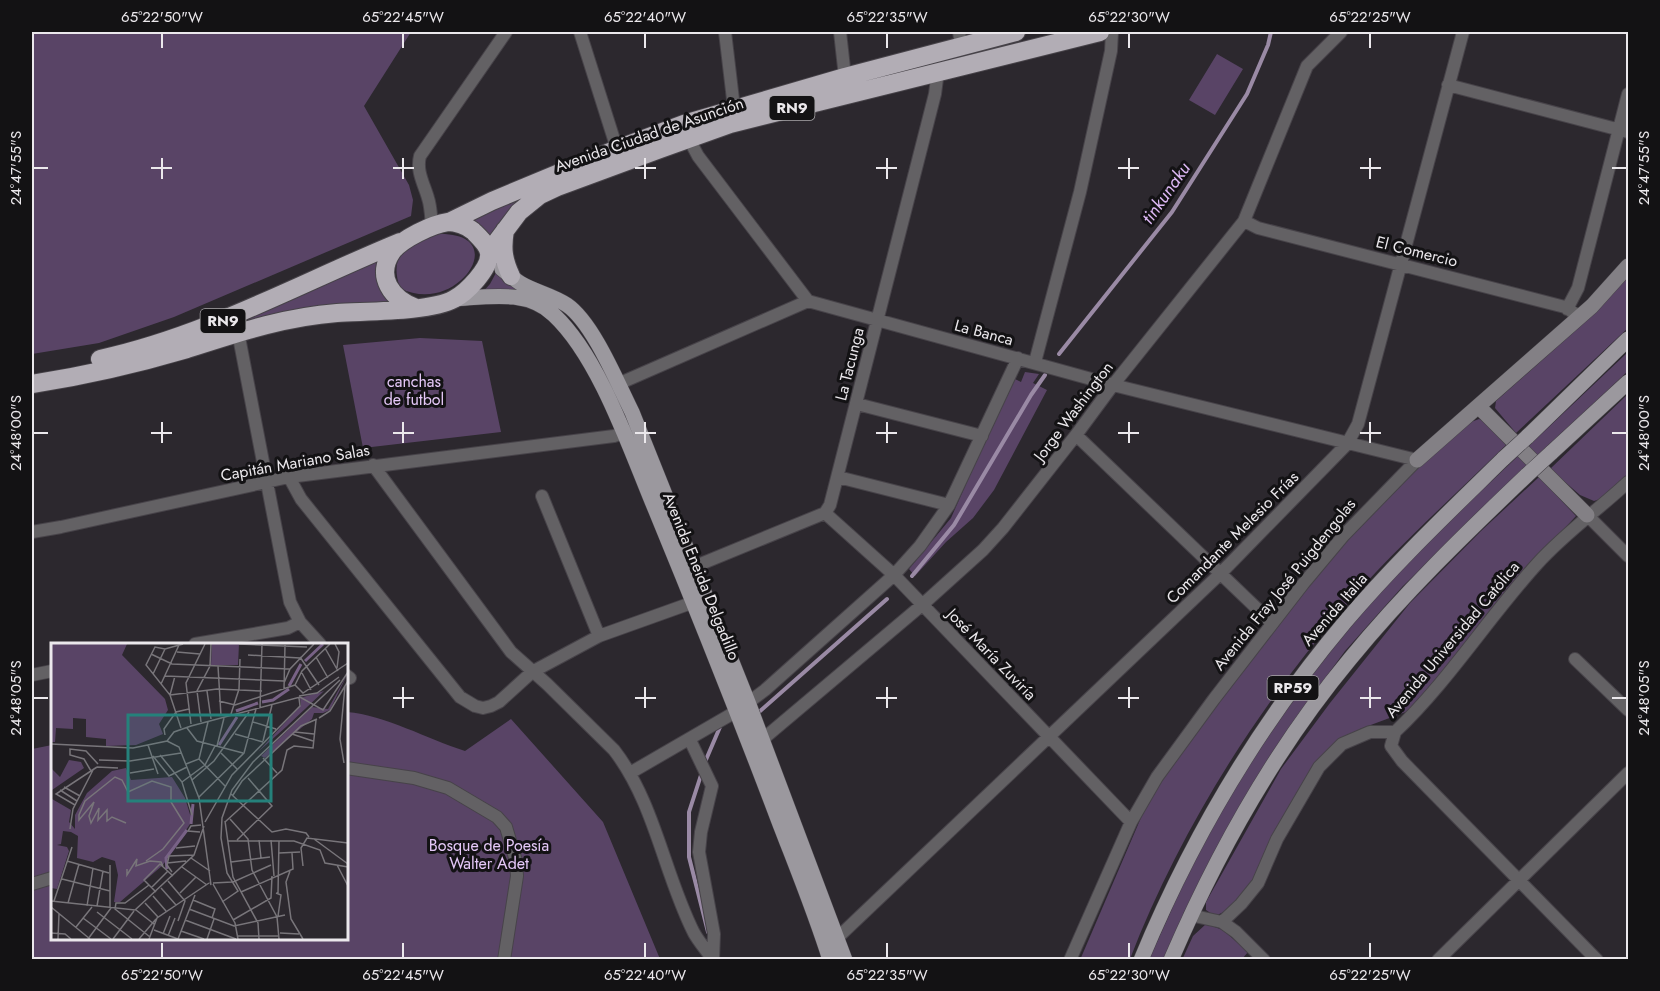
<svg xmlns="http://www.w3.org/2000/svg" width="1660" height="991" viewBox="0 0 1660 991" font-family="Jost,sans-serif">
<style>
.green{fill:#594466}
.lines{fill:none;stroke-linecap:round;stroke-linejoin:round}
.stream{stroke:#9a8aa5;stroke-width:4}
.street-casing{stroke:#474349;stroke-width:14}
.secondary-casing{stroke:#474349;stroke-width:16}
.primary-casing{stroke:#474349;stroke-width:16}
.highway-casing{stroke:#474349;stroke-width:20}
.street{stroke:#636164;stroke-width:12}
.secondary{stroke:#838085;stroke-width:15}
.primary{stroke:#9b989e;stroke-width:15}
.highway{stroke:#b2adb5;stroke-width:18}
.primary-bridge-casing{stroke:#474349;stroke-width:16;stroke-linecap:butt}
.primary-bridge{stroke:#9b989e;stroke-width:15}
.ticks{fill:none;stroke:#ebe8ec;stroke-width:2}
.labels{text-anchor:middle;stroke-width:6;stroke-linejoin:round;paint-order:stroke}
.shield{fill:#131214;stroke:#aaa8ab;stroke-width:1.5}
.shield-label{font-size:15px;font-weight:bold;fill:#ebe8ec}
.street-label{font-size:16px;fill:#ebe8ec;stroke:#131214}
.park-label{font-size:16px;fill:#e5c8f8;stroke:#131214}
.water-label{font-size:18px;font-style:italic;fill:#ddb8f5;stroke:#131214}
.inset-river{fill:none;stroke:#786286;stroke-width:3}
.inset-road{fill:none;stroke:#78757a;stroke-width:1.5}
.view{fill:#25817b;fill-opacity:0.15;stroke:#25817b;stroke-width:3}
.inset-edge{fill:none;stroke:#ebe8ec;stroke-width:3}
.neatline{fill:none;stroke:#ebe8ec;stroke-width:2}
.ticks-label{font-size:15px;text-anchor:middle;fill:#ebe8ec}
</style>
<rect width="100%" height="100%" fill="#2c282e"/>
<!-- green -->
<path class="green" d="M32,32H411L364,106L409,185L413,200L411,216L174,317L99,343L32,354Z
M1217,54L1243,69L1215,115L1189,100Z
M557,184L495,242L472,224L473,218L533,191Z
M438,234C515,232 456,318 400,288C388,253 408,244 438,234Z
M385,256L392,304L183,343C253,318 319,289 385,256Z
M498,269L562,312L597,359L626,416L624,417L558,312L481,294L490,284Z
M1628,277V328L1516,433L1495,408L1496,401L1585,322Z
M420,338L482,341L501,432L363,448L343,345Z
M1628,352V371L1403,586L1345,651L1285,733L1222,839L1163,959L1149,960L1200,846L1249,764L1292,699L1339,637L1422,547Z
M1025,372L1039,374L1033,383L1047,390L994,490L973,518L946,542L915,576L909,569L951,518L1013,378L1021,382Z
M1628,394V478L1609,496L1594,501L1580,495L1550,469Z
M1479,419L1486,422L1506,445C1451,499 1392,551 1342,610C1255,711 1178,834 1130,959L1080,960L1143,813L1167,769L1253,657L1350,535L1396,486L1471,422Z
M1539,477L1576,516L1522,574L1411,710L1360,729L1324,754L1292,802L1253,879L1230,909L1215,916L1206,910V902L1281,769L1330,703L1410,603L1481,531Z
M347,712C385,715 427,739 465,751L511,719L603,822L660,959H32V749L52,745V938H346Z
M1206,924L1223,930L1248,952L1242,959L1182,960L1193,936Z"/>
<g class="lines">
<!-- stream -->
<path class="stream" d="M1059,354L1172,212L1247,94L1268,45L1271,32
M912,576L954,525L1031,395L1045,375
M759,712L887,599
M705,762L720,727
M702,772L689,812V857L708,932"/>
<defs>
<path id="street" d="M580,32L617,149
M725,32L734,108
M840,32L845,77
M959,32L961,45
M1448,85L1628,132
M689,139L698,156L808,301L1113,385L1417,460
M1244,221L1258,228L1557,305L1565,307L1580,317
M432,227C431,217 431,207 428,198C424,184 416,171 420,156L506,32
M1567,309L1578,288L1628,94
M238,332L290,602L300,622L320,644
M1035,362L1080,192L1111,51L1112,32
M618,384L808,301
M857,404L982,436
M1076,435L1272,623
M373,465L511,652L547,684L614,750C655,803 664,874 694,933C699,942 707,951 713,960
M289,477L301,499L460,697L475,706L483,708L491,706L499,702L532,672L599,636L694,602
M838,477L949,505
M542,496L599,636
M825,513L894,575L1131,822
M1587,515L1628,556
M32,532L61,527L289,477L614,436L630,431
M686,570L825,513L830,505L935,94L938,71
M195,644L288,628L300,622
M1575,659L1628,710
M32,675L52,671
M346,675L350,678
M1395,732L1391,746L1402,761L1597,960
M690,740L712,786L701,832L699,852L714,934L713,960
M757,744L922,605L983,550L1003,528L1076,435L1113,385L1244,221L1307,66L1341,32
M346,768L414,778L448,788L497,817L506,827L516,861L517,876L504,960
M630,773L737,711L765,690L894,575L920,546L949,505L1018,358
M32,884L52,878
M1190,915L1222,922L1236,932L1264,960
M1222,922L1241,904L1258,883L1277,839L1319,767L1342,744L1370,732H1395C1448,682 1488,618 1537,564C1566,532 1597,511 1628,482
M832,943L1220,574L1347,444L1358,424L1463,32
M1070,960L1131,822L1157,777L1214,699L1303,584L1344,535L1417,460
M1438,960L1628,773"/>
<path id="secondary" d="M1479,407L1587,515
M1417,460L1592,306L1628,266"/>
<path id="primary" d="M502,269C508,274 514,279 520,283C535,292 552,295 567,305C593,323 617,382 632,412L748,702L845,960
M454,299C488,297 527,289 554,315C600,358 631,452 656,511C698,613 739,716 778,819C796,866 815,912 830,960
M1527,437L1628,339
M1551,453L1628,382
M1141,960C1192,837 1260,723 1345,622C1394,564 1450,511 1504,458
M1171,960C1217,853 1276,748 1350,659C1404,593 1465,534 1527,475"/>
<path id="highway" d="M449,222L492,201L617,149L684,124L845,77L1016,32
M505,230C502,248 503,259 511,276
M489,252L519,212L540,195L557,187L660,149L730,124L1100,32
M100,359C206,336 300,283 400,242
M32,384C84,376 136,364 187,349C237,333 284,317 337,313C366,311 431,312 454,299C466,293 491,268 489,253C488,245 479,237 473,231C467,226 456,222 448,222C433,224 401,239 392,252C375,277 392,299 416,308"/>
</defs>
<!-- street casing -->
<use href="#street" class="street-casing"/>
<!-- secondary casing -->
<use href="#secondary" class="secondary-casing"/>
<!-- primary casing -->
<use href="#primary" class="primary-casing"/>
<!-- highway casing -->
<use href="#highway" class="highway-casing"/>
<!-- street -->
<use href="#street" class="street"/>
<!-- secondary -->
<use href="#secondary" class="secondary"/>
<!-- primary -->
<use href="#primary" class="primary"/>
<!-- highway -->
<use href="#highway" class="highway"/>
<defs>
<path id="primary-bridge" d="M1504,458L1527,437
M1527,475L1551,453"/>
</defs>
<!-- primary-bridge casing -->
<use href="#primary-bridge" class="primary-bridge-casing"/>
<!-- primary-bridge -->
<use href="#primary-bridge" class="primary-bridge"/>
</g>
<!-- ticks -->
<path class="ticks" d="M162,33V48M403,33V48M645,33V48M887,33V48M1129,33V48M1370,33V48M162,158V179M403,158V179M645,158V179M887,158V179M1129,158V179M1370,158V179M33,168H48M151,168H172M393,168H414M635,168H656M876,168H897M1118,168H1139M1360,168H1381M1612,168H1627M162,422V443M403,422V443M645,422V443M887,422V443M1129,422V443M1370,422V443M33,433H48M151,433H172M393,433H414M635,433H656M876,433H897M1118,433H1139M1360,433H1381M1612,433H1627M403,687V708M645,687V708M887,687V708M1129,687V708M1370,687V708M33,698H48M393,698H414M635,698H656M876,698H897M1118,698H1139M1360,698H1381M1612,698H1627M162,943V958M403,943V958M645,943V958M887,943V958M1129,943V958M1370,943V958"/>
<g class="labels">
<!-- shield labels -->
<g class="shield">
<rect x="769.5" y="96" width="45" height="24" rx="4.5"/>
<rect x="200.5" y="309" width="45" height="24" rx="4.5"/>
<rect x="1267.5" y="676" width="51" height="24" rx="4.5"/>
</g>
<g class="shield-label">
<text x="792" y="113">RN9</text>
<text x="223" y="326">RN9</text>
<text x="1293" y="693">RP59</text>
</g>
<!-- street labels -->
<g class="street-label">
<text transform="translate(649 134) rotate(-19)" y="6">Avenida Ciudad de Asunción</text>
<text transform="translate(1417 251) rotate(14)" y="6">El Comercio</text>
<text transform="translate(984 332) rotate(15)" y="6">La Banca</text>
<text transform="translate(849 364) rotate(-76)" y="6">La Tacunga</text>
<text transform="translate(1073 411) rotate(-53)" y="6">Jorge Washington</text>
<text transform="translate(295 462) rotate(-10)" y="6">Capitán Mariano Salas</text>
<text transform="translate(1232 537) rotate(-45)" y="6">Comandante Melesio Frías</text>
<text transform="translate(702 576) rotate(68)" y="6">Avenida Eneida Delgadillo</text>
<text transform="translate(1284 584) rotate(-51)" y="6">Avenida Fray José Puigdengolas</text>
<text transform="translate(1334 609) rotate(-49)" y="6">Avenida Italia</text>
<text transform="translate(1452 639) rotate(-50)" y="6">Avenida Universidad Católica</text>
<text transform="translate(992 654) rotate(46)" y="6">José María Zuviría</text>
</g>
<!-- park labels -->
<g class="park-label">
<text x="414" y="387">canchas<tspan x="414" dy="18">de futbol</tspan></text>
<text x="489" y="851">Bosque de Poesía<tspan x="489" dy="18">Walter Adet</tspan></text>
</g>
<!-- water labels -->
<g class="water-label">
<text transform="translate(1166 193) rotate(-55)" y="6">tinkunaku</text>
</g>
</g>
<!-- overview -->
<g transform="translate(51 643)">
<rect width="297" height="297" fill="#2c282e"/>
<path d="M0,1H76L71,12L114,56L117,67L108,81L112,91L85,102L55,103V96L35,94V76L22,75V86L5,85L4,99H0ZM161,1H188L187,22H160ZM297,30L279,67L272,70H263L261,76L214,115L210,113L261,64L277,66ZM273,48L235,84L207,109L250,62L249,55ZM18,117L30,119L33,125L1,147V156L20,167L18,179L24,186V172L36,150L61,128L75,125L80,137L121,134L134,155L141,178L112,222L69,259H63L67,232L64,218L51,214L42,219L26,215L27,193L20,189L12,188L10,201L6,202L16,204L18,208L6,246L0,245V125L9,134Z" fill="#594466"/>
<path class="inset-river" d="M254,18L272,1M238,43L250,21M211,59L222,57L238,46M185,68L207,60M168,102L186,74M140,181L142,161M116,226L115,215L136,187"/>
<path class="inset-road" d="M188,1L256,4M284,1L288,9L286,25M274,5L287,28M126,9L149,11M100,11L121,21L239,26M197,12L249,15M249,14L268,42M265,14L277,35M167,23L170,73M251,30L260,47M102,31L114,6M114,33L233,38M233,40L239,26L263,1M110,41L128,2M244,42L252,50L297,20M244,42L251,28L279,1M233,46L234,2M156,48L160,76M119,52L166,46L211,48M119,52L124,33M248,53L266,50L288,34M168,58L184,62L244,42M209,65L211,1M180,71L188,46L189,16M268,75L279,68L297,38M150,79L146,48L159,23L160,1M202,79L225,86M140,81L135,40L154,1M130,85L119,52L95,22L104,4L114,6L132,1M136,85L146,98L192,110M244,89L263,91M184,91L212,99M241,91L262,98M114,92L113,86L125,69L138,66M116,98L128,104L148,155L160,242L159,239M212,98L221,62M0,101L82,105L116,98L123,89L140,83L249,54L272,67L297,29M97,102L107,131M166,103L173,75M170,110L186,126M109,112L131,139L141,172M102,113L118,133L136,124M212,115L226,130M148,116L174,143M48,117L79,118L130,110M293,120L289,96L294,43M135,121L148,116L157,79M46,124L67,125M40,128L33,116L19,112V106L35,108L47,121M79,130L103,126M141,137L163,118L198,69M131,139L154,122L164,103M13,144L29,153M9,147L26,158M180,151L221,189L235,186L255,190L258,194M182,152L191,138L250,83L266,76M148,154L193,110L205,66M24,162L5,151L46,124M179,176L197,196L201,227L226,274L228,296M174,178L182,234L207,280L208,296M154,179L181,132L249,63L248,55M174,179L231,127L236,107L243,103L262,105L265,77M75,180L61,174L56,178V167L47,177L48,165L40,180L38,173L43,159L28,177V172L34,158L64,134L71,137L77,149L101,138L120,144V159L133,180L112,206L95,218M19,186L22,166L42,127M149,189L137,188L140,183L150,182M263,196L297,221M186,197L221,163L197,135M208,197L210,215M220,197L223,233M177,198H243L269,207L274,220L297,224M125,205L144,203M228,210L249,209M140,215L159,228M16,218L58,230M180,219L219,214M116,220L135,218M59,222V265M286,222L297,243M252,223L250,205L256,195L297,200M131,224L156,242M76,226V232L86,216L85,223L99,218L110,219L112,223M239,228L235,239L240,276L252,296M121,229L116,222L118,213L143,212M11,236L59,248M117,238L134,258L127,278M182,239L220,222M162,240L181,239M162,241L184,280L187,296M98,242L74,260H65L64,266L99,294M100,245L117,228M110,245L125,262M105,249L93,237L109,221L122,233M190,249L242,226L241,210M129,250L145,234M225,250L230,252L227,273M227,250L228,198M102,253L115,268M142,257L164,266L161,275M0,258L84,267L143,212L153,183M3,258L21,204M171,259L187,248L176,230L170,195L171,175L181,147L202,119L289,37M17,260L28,221M94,260L107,274M36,263L42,225M46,263L52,228M0,264L39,296M138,266L183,283L234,272M85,267L103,281M46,269L81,296M32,275L60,296M134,277L185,296M182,277L220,255L221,233M25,284L41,264M103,287L127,296M130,288L153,296M0,290L14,291L20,296M229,290L248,291M112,291L119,273M117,293L124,275M187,293H228M7,296L8,271M37,296L60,265M62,296L83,268M88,296L105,276M98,296L106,275L158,240M127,296L144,252M156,296L163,276"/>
<path class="view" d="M77,72H220V158H77Z"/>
<rect width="297" height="297" class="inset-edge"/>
</g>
<!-- border -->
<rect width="1660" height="991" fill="none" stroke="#131214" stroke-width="66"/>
<rect x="33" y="33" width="1594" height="925" class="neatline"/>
<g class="ticks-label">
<text x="162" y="22">65°22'50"W</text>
<text x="403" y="22">65°22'45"W</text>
<text x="645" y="22">65°22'40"W</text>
<text x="887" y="22">65°22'35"W</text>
<text x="1129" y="22">65°22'30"W</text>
<text x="1370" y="22">65°22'25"W</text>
<text transform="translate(16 168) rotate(-90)" y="5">24°47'55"S</text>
<text transform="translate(1644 168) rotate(-90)" y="5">24°47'55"S</text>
<text transform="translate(16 433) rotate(-90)" y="5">24°48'00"S</text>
<text transform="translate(1644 433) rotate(-90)" y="5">24°48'00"S</text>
<text transform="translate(16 698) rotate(-90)" y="5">24°48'05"S</text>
<text transform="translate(1644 698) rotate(-90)" y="5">24°48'05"S</text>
<text x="162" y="980">65°22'50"W</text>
<text x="403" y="980">65°22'45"W</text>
<text x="645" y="980">65°22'40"W</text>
<text x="887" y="980">65°22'35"W</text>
<text x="1129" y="980">65°22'30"W</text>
<text x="1370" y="980">65°22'25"W</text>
</g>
</svg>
